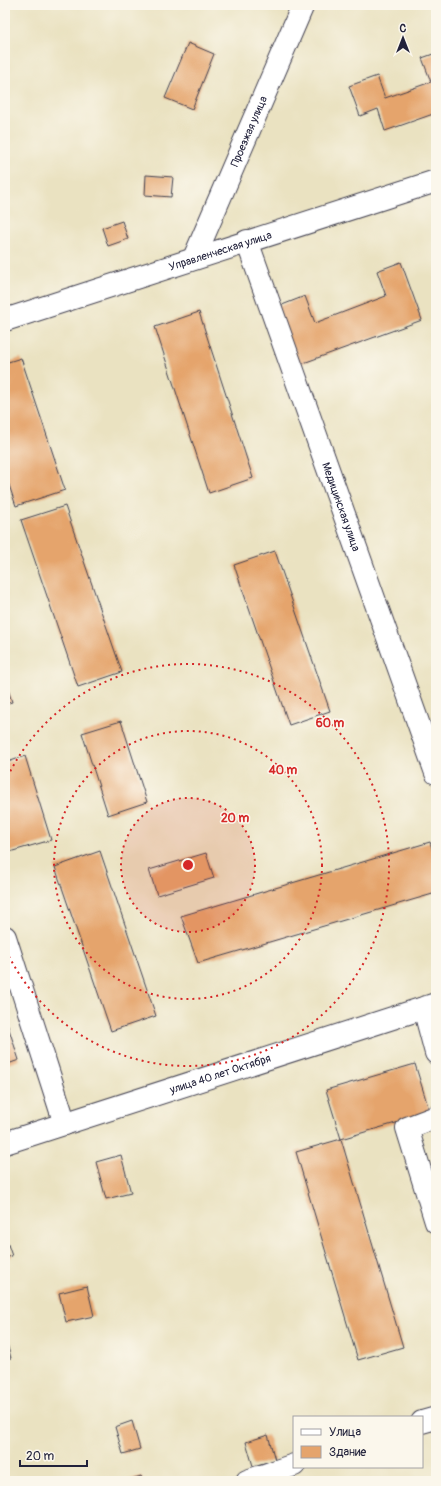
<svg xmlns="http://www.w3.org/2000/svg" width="441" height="1486" viewBox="0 0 441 1486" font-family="Pangolin,sans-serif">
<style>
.building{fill:#e5a46c}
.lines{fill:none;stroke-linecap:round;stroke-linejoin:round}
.minor-casing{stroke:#403f4f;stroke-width:24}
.minor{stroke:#fff;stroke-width:22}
.ring{fill:none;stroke:#d62828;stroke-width:2;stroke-dasharray:2 4}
.labels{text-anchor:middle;stroke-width:3;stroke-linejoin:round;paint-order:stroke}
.street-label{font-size:11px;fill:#22223b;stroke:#fbf7ec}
.centre{fill:#d62828;stroke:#fbf7ec;stroke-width:2}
.ring-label{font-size:12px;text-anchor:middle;font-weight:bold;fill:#d62828;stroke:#fbf7ec;stroke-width:3;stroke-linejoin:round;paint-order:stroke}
</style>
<rect width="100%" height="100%" fill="#fbf7ec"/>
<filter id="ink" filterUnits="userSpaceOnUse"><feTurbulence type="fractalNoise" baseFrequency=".025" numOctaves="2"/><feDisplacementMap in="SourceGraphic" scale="8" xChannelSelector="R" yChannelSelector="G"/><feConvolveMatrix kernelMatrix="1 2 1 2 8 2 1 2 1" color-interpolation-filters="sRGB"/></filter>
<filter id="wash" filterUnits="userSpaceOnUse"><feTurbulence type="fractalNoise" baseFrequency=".012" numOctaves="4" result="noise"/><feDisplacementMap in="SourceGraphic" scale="16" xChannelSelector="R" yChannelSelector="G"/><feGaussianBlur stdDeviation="0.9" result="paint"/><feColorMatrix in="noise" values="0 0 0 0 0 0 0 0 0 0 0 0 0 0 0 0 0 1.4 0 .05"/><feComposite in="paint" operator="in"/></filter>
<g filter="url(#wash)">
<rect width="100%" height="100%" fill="#eae2c1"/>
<g id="blocks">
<!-- building -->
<path class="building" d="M188,43L214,54L192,109L165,98Z
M436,53V113L385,131L378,109L360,116L349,86L377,76L385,98L431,82L422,58Z
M146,175L173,177L171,197L145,195Z
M122,221L128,239L108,246L102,228Z
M401,262L422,320L298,365L277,307L305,296L315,323L386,296L377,271Z
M199,312L253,478L209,493L155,327Z
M21,358L65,490L16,506L5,473V363Z
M65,506L122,672L78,687L21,520Z
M275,551L330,711L289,725L234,565Z
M5,680L12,702L5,704Z
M121,721L147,802L108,815L82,733Z
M25,756L51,840L6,853L5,763Z
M430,842L436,861V893L198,963L181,916Z
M100,851L156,1016L111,1031L55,867Z
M206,853L214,878L157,895L149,870Z
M5,1017L19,1060L5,1065Z
M415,1064L430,1113L341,1139L403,1347L358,1360L296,1152L341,1139L326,1090Z
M121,1155L131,1193L106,1199L96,1162Z
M5,1236L12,1256L5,1258Z
M87,1286L94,1316L66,1322L59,1293Z
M5,1337L11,1358L5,1359Z
M132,1421L140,1449L123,1454L115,1427Z
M268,1435L275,1460L253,1466L246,1442Z
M141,1476L143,1481H125Z"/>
</g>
</g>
<g filter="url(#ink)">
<use href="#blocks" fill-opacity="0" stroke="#403f4f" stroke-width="1"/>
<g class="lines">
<defs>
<g id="minor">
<path id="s1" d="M247,241L436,773"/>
<path id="s2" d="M194,258L303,5"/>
<path id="s3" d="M5,320L436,181"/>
<path d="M5,937L65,1124"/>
<path d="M424,1008L436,1053"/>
<path d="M436,1117L407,1128L436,1222"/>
<path id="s4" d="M5,1143L436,1004"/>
<path d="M422,1422L436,1418"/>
<path d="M247,1481L294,1465"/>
</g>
</defs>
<!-- minor casing -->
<use href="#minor" class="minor-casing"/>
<!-- minor -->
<use href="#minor" class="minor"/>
</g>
</g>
<!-- distance rings -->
<circle cx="188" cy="865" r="67" fill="#d62828" fill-opacity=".12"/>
<g class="ring">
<circle cx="188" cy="865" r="67"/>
<circle cx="188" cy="865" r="134"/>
<path d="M5 782A201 201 0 1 1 5 948"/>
</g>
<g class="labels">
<!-- street labels -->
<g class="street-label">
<text dy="4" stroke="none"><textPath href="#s2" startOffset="138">Проезжая улица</textPath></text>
<text dy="4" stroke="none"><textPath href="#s3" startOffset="226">Управленческая улица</textPath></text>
<text dy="4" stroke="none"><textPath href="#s1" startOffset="282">Медицинская улица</textPath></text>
<text dy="4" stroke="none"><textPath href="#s4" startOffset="226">улица 40 лет Октября</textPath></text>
</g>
</g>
<circle cx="188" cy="865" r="6" class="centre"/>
<g class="ring-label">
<text x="330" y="727">60 m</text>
<text x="283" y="774">40 m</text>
<text x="235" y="822">20 m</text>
</g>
<!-- margin -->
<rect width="441" height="1486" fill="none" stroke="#fbf7ec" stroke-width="20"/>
<!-- legend -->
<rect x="293" y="1416" width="130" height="52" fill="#fbf7ec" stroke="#a4a2a5"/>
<rect x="301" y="1429" width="20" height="6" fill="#ffffff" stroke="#a4a2a5"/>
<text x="329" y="1436" font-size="12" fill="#22223b">Улица</text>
<rect x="301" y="1446" width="20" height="12" fill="#e5a46c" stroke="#a4a2a5"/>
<text x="329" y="1456" font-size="12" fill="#22223b">Здание</text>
<!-- north arrow -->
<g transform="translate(403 38)" stroke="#fbf7ec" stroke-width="3" paint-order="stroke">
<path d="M0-3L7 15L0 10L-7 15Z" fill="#22223b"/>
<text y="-6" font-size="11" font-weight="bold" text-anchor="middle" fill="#22223b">С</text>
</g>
<!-- scale -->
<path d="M20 1460v6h67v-6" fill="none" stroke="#22223b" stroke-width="2"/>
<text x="26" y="1460" font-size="12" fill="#22223b" stroke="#fbf7ec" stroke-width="3" paint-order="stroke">20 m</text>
</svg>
